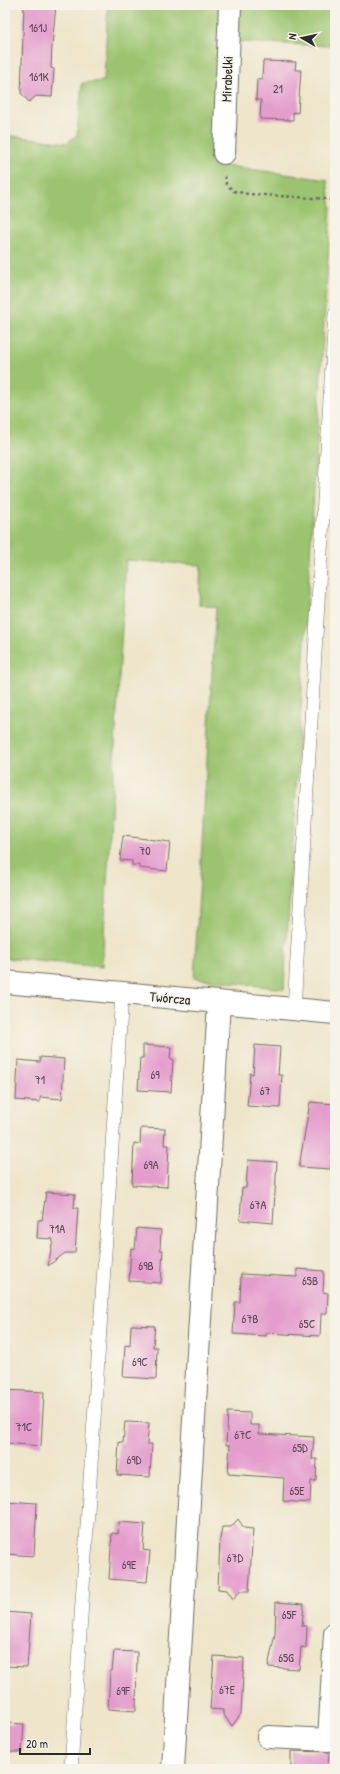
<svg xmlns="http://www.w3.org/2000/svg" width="340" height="1774" viewBox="0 0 340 1774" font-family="'Patrick Hand',sans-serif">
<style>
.green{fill:#9cc470;stroke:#64784e}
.building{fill:#e49ccd}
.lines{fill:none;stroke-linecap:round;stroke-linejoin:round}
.lane-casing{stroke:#6f6c63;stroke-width:14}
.street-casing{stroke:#6f6c63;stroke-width:24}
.path{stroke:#6f6c63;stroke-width:2.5;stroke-dasharray:3 3;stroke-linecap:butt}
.lane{stroke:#fff;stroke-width:13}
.street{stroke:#fff;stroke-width:22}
.labels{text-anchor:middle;stroke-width:3;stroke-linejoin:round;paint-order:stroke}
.number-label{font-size:12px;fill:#594754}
.street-label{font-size:14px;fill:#2b2b2b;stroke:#f7f3e8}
</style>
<rect width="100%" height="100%" fill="#f7f3e8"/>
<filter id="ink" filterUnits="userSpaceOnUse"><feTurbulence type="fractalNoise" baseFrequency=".025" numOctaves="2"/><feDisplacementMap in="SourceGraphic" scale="8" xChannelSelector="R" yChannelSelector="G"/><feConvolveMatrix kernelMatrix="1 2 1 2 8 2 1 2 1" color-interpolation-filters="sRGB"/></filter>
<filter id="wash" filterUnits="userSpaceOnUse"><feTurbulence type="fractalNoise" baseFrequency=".012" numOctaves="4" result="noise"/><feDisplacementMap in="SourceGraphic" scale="16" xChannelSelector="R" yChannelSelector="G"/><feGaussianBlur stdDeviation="0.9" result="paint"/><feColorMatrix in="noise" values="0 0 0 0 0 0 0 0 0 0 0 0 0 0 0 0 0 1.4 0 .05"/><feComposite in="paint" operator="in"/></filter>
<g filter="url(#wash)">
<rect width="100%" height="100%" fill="#eee5ca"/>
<!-- green -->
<path class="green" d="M108,5H222L214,164L327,180L331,207L284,989L194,978L216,607L199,605L201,565L126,560L102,967L5,958V135L67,143L77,135L82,83L104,81Z
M240,5H331L330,46L238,42Z"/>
<g id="blocks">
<!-- building -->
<path class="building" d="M24,5H56L52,46L51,68L54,69L52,97L36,96L29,102L21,93Z
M263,61L296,62L295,70H301L298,113L293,112V120L260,119L261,100H256L257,79H262Z
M123,836L170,842L167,871L139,868V865H132V861L120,860Z
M143,1045L171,1047L170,1059H173L171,1092L138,1090L140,1058H143Z
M255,1045L280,1047L278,1075H282L280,1108L247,1106L250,1073L253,1074Z
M40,1057L64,1059L62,1099L40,1097V1102L16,1100L18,1060L40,1062Z
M310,1102L335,1104L333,1126H335V1147H332L331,1169L299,1167Z
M141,1128L165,1129L164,1145H169L167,1187L132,1185L134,1143L140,1144Z
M248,1160L277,1162L273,1223L240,1220L242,1188H246Z
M46,1192L75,1194L74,1208H78L75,1253H65L48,1266L53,1239L37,1238L38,1220H42Z
M137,1228L161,1230L160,1250H163L161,1283L129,1281L131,1248L135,1249Z
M297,1269L324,1271L323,1292L328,1293L327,1314H321L320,1336L266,1333V1336L233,1334L235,1302H240L241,1274L297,1277Z
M131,1325L155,1326L153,1347H157L156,1379L123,1377L125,1345L130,1346Z
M5,1390L44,1392L41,1446L5,1443Z
M228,1412L250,1413V1425H259V1434L314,1437L312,1459H317L316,1481H311L310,1503L283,1501L284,1478L228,1474L230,1445H226Z
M125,1422L149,1423L147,1444H152L150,1477L117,1475L119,1442L123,1443Z
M5,1501L37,1503L34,1556L5,1554Z
M238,1519L244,1528L253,1529L249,1591H240L233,1599L227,1590L218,1589L220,1539L222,1527H231Z
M119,1522L145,1524L143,1550L150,1551L147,1582L109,1579L112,1533L118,1534Z
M276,1602L304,1604L302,1626H307L306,1648L301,1647L299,1669L268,1667L275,1634Z
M5,1612L31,1614L27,1667L5,1666Z
M114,1651L137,1652L136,1711L108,1709L110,1671H112Z
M214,1656L244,1658L241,1714L232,1726L223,1714V1710L210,1709Z
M5,1723L24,1724L22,1752H5Z
M291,1751L329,1752L328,1769H297V1767H291Z"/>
</g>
</g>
<g filter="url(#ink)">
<use href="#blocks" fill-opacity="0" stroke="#6f6c63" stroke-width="1"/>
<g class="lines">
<defs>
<path id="lane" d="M294,1009L335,314
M71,1769L122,994"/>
<path id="street" d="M224,153L230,5
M5,982L335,1013
M268,1737L329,1740L335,1634
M173,1769L219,1003"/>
</defs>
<!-- lane casing -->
<use href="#lane" class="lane-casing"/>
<!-- street casing -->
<use href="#street" class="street-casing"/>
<!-- path -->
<path class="path" d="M225,176L226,184L234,191L248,194L328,199L335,201"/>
<!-- lane -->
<use href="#lane" class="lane"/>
<!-- street -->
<use href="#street" class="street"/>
</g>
</g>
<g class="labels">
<!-- number labels -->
<g class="number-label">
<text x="38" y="32">161J</text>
<text x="39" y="81">161K</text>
<text x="278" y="93">21</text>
<text x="145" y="855">70</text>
<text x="155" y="1079">69</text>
<text x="40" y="1084">71</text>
<text x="265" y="1095">67</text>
<text x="151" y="1169">69A</text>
<text x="258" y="1209">67A</text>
<text x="57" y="1233">71A</text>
<text x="146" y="1270">69B</text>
<text x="310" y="1285">65B</text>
<text x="250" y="1323">67B</text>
<text x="307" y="1328">65C</text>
<text x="140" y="1366">69C</text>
<text x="24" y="1431">71C</text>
<text x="243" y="1439">67C</text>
<text x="300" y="1452">65D</text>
<text x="134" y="1464">69D</text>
<text x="297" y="1495">65E</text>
<text x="235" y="1562">67D</text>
<text x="129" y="1569">69E</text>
<text x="289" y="1619">65F</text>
<text x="286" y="1662">65G</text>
<text x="227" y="1694">67E</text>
<text x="123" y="1695">69F</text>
</g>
<!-- street labels -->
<g class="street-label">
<text transform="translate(227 79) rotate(-88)" y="5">Mirabelki</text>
<text transform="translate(170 998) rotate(5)" y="5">Twórcza</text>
</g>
</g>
<!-- margin -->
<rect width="340" height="1774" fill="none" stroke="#f7f3e8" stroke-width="20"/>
<!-- north arrow -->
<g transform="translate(302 38) rotate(279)" stroke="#f7f3e8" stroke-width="3" paint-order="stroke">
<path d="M0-3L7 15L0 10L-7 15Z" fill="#2b2b2b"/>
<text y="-6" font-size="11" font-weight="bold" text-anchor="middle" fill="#2b2b2b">N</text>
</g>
<!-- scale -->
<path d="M20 1748v6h70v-6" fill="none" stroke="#2b2b2b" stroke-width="2"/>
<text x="26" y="1748" font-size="12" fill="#2b2b2b" stroke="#f7f3e8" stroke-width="3" paint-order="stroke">20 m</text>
</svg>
